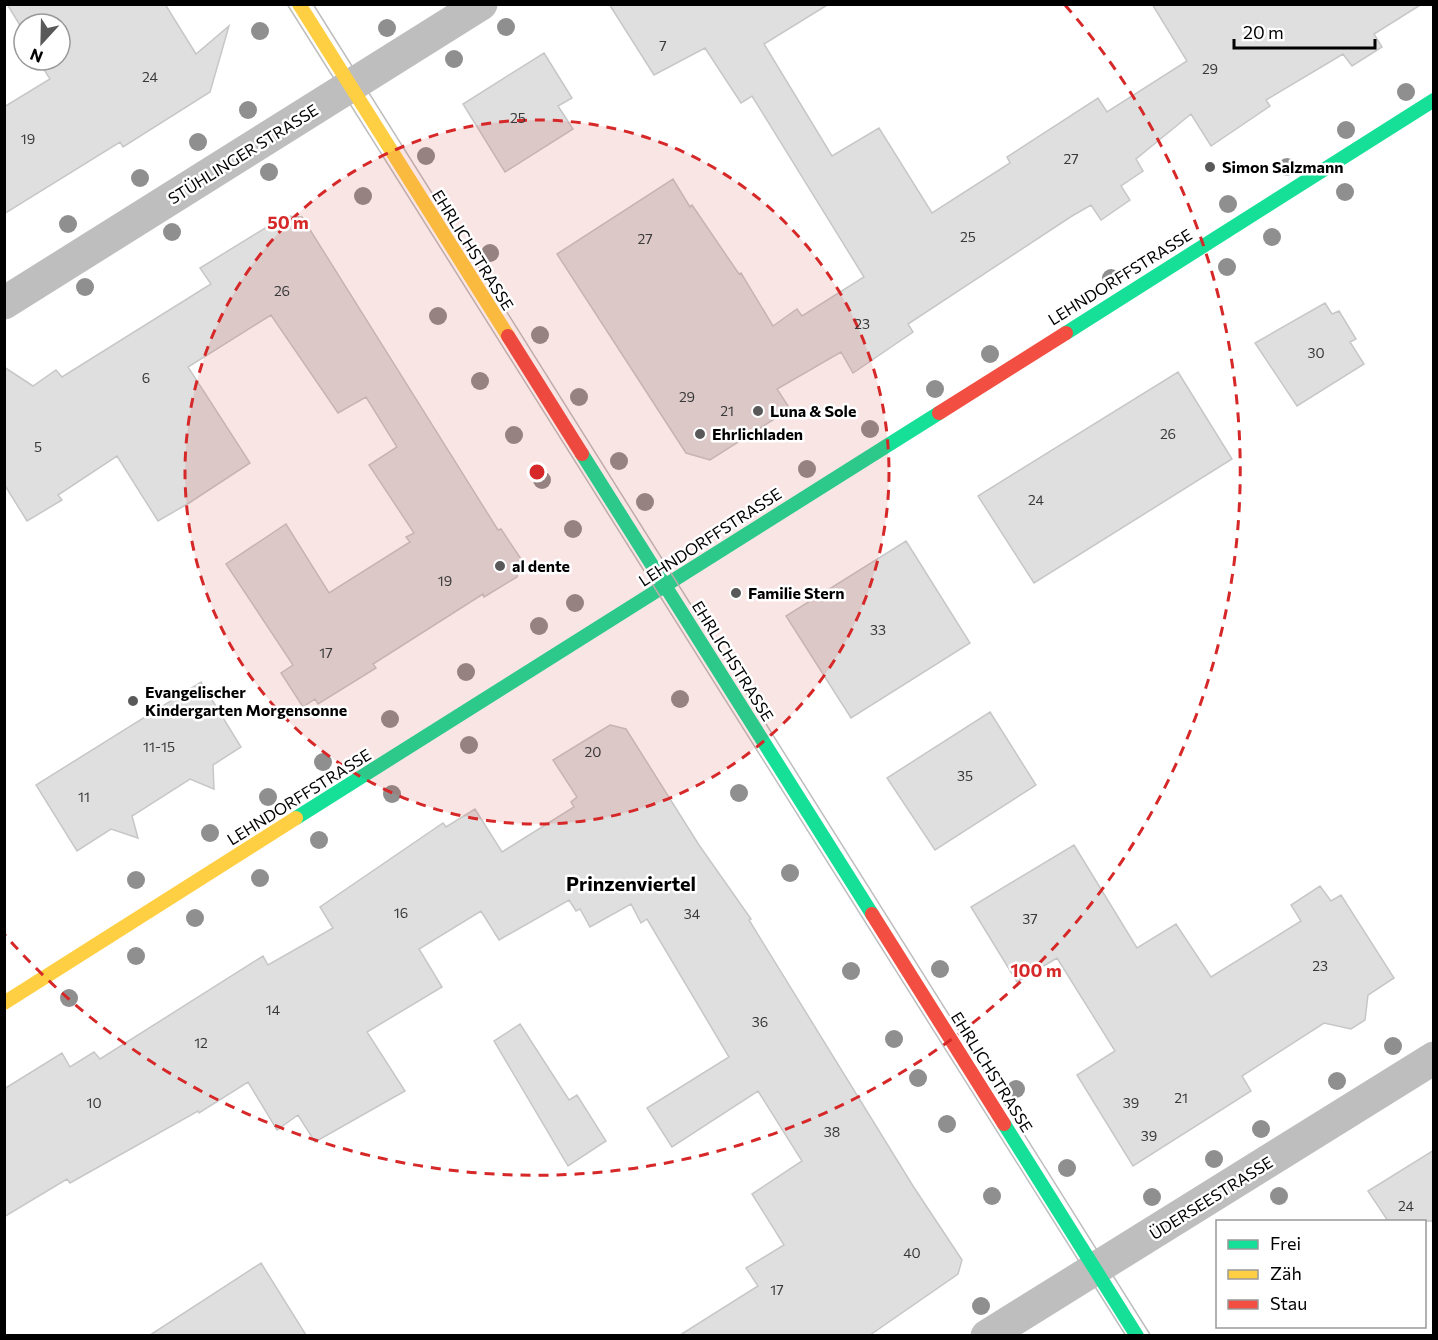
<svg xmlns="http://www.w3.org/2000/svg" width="1438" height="1340" viewBox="0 0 1438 1340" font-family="Commissioner,sans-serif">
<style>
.building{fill:#dfdfdf;stroke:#c7c7c7;stroke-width:1.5}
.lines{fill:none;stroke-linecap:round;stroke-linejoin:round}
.street{stroke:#bebebe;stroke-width:33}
.fast{stroke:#16e098;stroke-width:14}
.slow{stroke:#ffcf43;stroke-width:14}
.jam{stroke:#f24e42;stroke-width:14}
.tram{stroke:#bebebe;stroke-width:1.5}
.tree{fill:#8f8f8f}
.ring{fill:none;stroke:#d62828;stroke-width:3;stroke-dasharray:10 8}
.poi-dot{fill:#595959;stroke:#fff;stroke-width:2}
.labels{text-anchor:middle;stroke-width:5;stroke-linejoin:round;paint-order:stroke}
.number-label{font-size:14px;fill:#383838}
.street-label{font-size:16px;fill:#000;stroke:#fff}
.poi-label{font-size:16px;font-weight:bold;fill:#000;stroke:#fff;text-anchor:start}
.quarter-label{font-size:20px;font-weight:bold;fill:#000;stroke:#fff}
.centre{fill:#d62828;stroke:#fff;stroke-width:3}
.ring-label{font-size:18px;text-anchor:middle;font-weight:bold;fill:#d62828;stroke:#fff;stroke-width:5;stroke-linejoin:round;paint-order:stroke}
</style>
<rect width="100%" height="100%" fill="#fff"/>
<!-- building -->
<path class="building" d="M7,4H165L196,54L229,26L210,92L123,147L120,142L4,214V107L50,79L38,60H60V24H24V32Z
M609,4H829L764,44L832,156L879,128L932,213L1010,163L1007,157L1098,98L1107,112L1187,61L1152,4H1422L1374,34L1382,47L1352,66L1343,54L1266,100L1270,106L1211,146L1191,114L1136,159L1143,171L1121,186L1130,200L1101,220L1091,205L1072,216L908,324L913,332L853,373L841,352L777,389L790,409L710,460L686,453L557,254L673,179L690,207L692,205L739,274L741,273L773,326L797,309L802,316L864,277L752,96L741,103L705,48L654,75Z
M544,53L572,98L558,106L573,129L505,172L463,104Z
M285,216L302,217L498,530L501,529L521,559L517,577L484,597L483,594L373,664L376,668L318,704L315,699L303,707L281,673L293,665L226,564L286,524L329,593L410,542L406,537L414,533L369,465L397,447L366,397L338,413L271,315L188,367L250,463L189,503L158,521L117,456L58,495L62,500L27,521L4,484V367L33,386L56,370L62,377L211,284L200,268Z
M1325,303L1332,314L1339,311L1356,339L1350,342L1364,364L1297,406L1255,343Z
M1178,372L1232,459L1034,583L978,496Z
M906,541L970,643L851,718L786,616Z
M201,682L241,747L213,765L214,789L190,779L132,816L138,838L111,829L77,851L36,785Z
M990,712L1036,785L935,850L887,778Z
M610,725L626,729L699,845L751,919L749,920L913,1186L962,1260L958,1274L870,1335H680L758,1286L746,1268L784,1245L752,1194L802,1161L758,1091L672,1147L647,1108L729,1057L647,919L641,923L631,904L590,927L580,909L576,911L569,900L499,940L481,911L419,949L442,987L367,1032L405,1091L315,1142L298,1115L277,1130L248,1082L199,1113L198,1111L70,1183L67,1179L4,1217V1089L62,1053L70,1067L94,1052L100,1059L263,956L268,965L333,928L320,907L443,823L446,827L475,809L502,852L574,807L571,802L577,797L553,760Z
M1074,845L1137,948L1176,924L1211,977L1301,921L1291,905L1320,886L1331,901L1341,895L1394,978L1368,995L1365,1020L1351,1029L1324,1023L1242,1076L1251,1091L1133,1166L1077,1075L1115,1051L1057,958L1017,982L971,907Z
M520,1024L569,1100L577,1095L606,1141L568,1166L494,1041Z
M1434,1150V1221H1388L1368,1191Z
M261,1263L306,1335H150Z"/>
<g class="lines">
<!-- street -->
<path class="street" d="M4,303L481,4
M987,1336L1434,1058"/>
<!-- fast -->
<path class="fast" d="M1066,333L1434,100
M582,454L872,914
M296,818L939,413
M1004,1124L1137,1336"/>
<!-- slow -->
<path class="slow" d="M299,4L508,336
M4,1003L296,818"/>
<!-- jam -->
<path class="jam" d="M508,336L582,454
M939,413L1066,333
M872,914L1004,1124"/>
<!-- tram -->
<path class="tram" d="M287,4L1126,1336
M313,4L1151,1336"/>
</g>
<!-- trees -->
<g class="tree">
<circle cx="506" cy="27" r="9"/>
<circle cx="387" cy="28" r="9"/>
<circle cx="260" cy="31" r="9"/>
<circle cx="454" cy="59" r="9"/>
<circle cx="1406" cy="92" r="9"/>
<circle cx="248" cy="110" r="9"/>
<circle cx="1346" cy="130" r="9"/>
<circle cx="198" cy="142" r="9"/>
<circle cx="426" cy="156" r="9"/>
<circle cx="1287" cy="167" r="9"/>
<circle cx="269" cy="172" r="9"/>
<circle cx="140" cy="178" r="9"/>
<circle cx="1345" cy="192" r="9"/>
<circle cx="363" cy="196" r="9"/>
<circle cx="1228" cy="204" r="9"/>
<circle cx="68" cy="224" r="9"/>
<circle cx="172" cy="232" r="9"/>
<circle cx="1272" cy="237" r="9"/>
<circle cx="490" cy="253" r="9"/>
<circle cx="1227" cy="267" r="9"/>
<circle cx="1111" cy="278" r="9"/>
<circle cx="85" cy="287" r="9"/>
<circle cx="438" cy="316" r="9"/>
<circle cx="540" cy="335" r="9"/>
<circle cx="990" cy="354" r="9"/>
<circle cx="480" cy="381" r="9"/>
<circle cx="935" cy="389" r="9"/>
<circle cx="579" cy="397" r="9"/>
<circle cx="870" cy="429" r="9"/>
<circle cx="514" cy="435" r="9"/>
<circle cx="619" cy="461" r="9"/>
<circle cx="807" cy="469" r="9"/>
<circle cx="542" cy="480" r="9"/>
<circle cx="645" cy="502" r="9"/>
<circle cx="573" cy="529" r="9"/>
<circle cx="575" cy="603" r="9"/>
<circle cx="539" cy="626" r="9"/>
<circle cx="466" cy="672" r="9"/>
<circle cx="680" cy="699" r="9"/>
<circle cx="390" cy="719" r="9"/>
<circle cx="469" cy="745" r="9"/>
<circle cx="323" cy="762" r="9"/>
<circle cx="739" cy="793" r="9"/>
<circle cx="392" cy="794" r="9"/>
<circle cx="268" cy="797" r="9"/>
<circle cx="210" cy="833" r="9"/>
<circle cx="319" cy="840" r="9"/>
<circle cx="790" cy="873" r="9"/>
<circle cx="260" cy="878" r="9"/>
<circle cx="136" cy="880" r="9"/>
<circle cx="195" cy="918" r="9"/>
<circle cx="136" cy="956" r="9"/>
<circle cx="940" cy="969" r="9"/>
<circle cx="851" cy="971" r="9"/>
<circle cx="69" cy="998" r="9"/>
<circle cx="894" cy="1039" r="9"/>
<circle cx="1393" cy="1046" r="9"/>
<circle cx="918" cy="1078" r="9"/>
<circle cx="1337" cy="1081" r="9"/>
<circle cx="1016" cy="1089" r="9"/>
<circle cx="947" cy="1124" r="9"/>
<circle cx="1261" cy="1129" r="9"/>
<circle cx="1214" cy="1159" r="9"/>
<circle cx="1067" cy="1168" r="9"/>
<circle cx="992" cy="1196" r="9"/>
<circle cx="1279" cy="1196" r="9"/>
<circle cx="1152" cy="1197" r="9"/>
<circle cx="981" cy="1306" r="9"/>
</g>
<!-- distance rings -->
<circle cx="537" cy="472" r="352" fill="#d62828" fill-opacity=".12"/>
<g class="ring">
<circle cx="537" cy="472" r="352"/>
<path d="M1065 5A705 705 0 1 1 5 935"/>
</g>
<!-- markers -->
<g class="poi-dot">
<circle cx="1210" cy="167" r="6"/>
<circle cx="758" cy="411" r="6"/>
<circle cx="700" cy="434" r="6"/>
<circle cx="500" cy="566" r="6"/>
<circle cx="736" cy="593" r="6"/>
<circle cx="133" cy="701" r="6"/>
</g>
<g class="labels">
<!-- number labels -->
<g class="number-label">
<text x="663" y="51">7</text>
<text x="1210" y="74">29</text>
<text x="150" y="82">24</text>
<text x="518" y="123">25</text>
<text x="28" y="144">19</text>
<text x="1071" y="164">27</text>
<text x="968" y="242">25</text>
<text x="645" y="244">27</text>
<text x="282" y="296">26</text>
<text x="862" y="329">23</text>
<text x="1316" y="358">30</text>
<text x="146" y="383">6</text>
<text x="687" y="402">29</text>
<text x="727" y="416">21</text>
<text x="1168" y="439">26</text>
<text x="38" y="452">5</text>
<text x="1036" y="505">24</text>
<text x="445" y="586">19</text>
<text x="878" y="635">33</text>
<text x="326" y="658">17</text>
<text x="159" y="752">11-15</text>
<text x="593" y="757">20</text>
<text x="965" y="781">35</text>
<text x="84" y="802">11</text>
<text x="401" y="918">16</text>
<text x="692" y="919">34</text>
<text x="1030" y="924">37</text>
<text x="1320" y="971">23</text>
<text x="273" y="1015">14</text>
<text x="760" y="1027">36</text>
<text x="201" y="1048">12</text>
<text x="1181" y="1103">21</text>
<text x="94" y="1108">10</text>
<text x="1131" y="1108">39</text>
<text x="832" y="1137">38</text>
<text x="1149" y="1141">39</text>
<text x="1406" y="1211">24</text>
<text x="912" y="1258">40</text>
<text x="777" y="1295">17</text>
</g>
<!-- street labels -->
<g class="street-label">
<text transform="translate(243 154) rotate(-32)" y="6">STÜHLINGER STRASSE</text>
<text transform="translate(473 250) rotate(58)" y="6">EHRLICHSTRASSE</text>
<text transform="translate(1120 277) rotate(-32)" y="6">LEHNDORFFSTRASSE</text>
<text transform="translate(710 537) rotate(-33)" y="6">LEHNDORFFSTRASSE</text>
<text transform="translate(733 661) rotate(58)" y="6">EHRLICHSTRASSE</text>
<text transform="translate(299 797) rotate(-32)" y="6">LEHNDORFFSTRASSE</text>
<text transform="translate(992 1072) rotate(58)" y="6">EHRLICHSTRASSE</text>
<text transform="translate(1211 1198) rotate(-32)" y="6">ÜDERSEESTRASSE</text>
</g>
<!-- poi labels -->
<g class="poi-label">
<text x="1222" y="173">Simon Salzmann</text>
<text x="770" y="417">Luna &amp; Sole</text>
<text x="712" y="440">Ehrlichladen</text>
<text x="512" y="572">al dente</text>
<text x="748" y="599">Familie Stern</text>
<text x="145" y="698">Evangelischer<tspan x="145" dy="18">Kindergarten Morgensonne</tspan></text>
</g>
<!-- quarter labels -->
<g class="quarter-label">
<text x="631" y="891">Prinzenviertel</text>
</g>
</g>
<circle cx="537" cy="472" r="9" class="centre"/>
<g class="ring-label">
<text x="288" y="229">50 m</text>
<text x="1036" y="977">100 m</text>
</g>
<!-- border -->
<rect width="1438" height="1340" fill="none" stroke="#000000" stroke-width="12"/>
<!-- legend -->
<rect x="1216" y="1220" width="210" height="108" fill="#ffffff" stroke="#999999" stroke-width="1.5"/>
<rect x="1228" y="1240" width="30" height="9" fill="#16e098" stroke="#999999" stroke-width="1.5"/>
<text x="1270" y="1250" font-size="18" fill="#000000">Frei</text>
<rect x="1228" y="1270" width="30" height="9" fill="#ffcf43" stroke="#999999" stroke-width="1.5"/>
<text x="1270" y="1280" font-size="18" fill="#000000">Zäh</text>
<rect x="1228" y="1300" width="30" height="9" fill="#f24e42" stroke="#999999" stroke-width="1.5"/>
<text x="1270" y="1310" font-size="18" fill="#000000">Stau</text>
<!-- north arrow -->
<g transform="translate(42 42) rotate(202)"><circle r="28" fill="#ffffff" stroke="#999999" stroke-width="1.5"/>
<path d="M0-4.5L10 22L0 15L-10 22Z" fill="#595959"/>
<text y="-9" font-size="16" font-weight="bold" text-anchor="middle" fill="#000000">N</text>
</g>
<!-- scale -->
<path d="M1234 39v9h141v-9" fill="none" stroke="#000000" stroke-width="3"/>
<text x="1243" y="39" font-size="18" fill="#000000" stroke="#ffffff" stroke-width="4.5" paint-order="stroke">20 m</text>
</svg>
